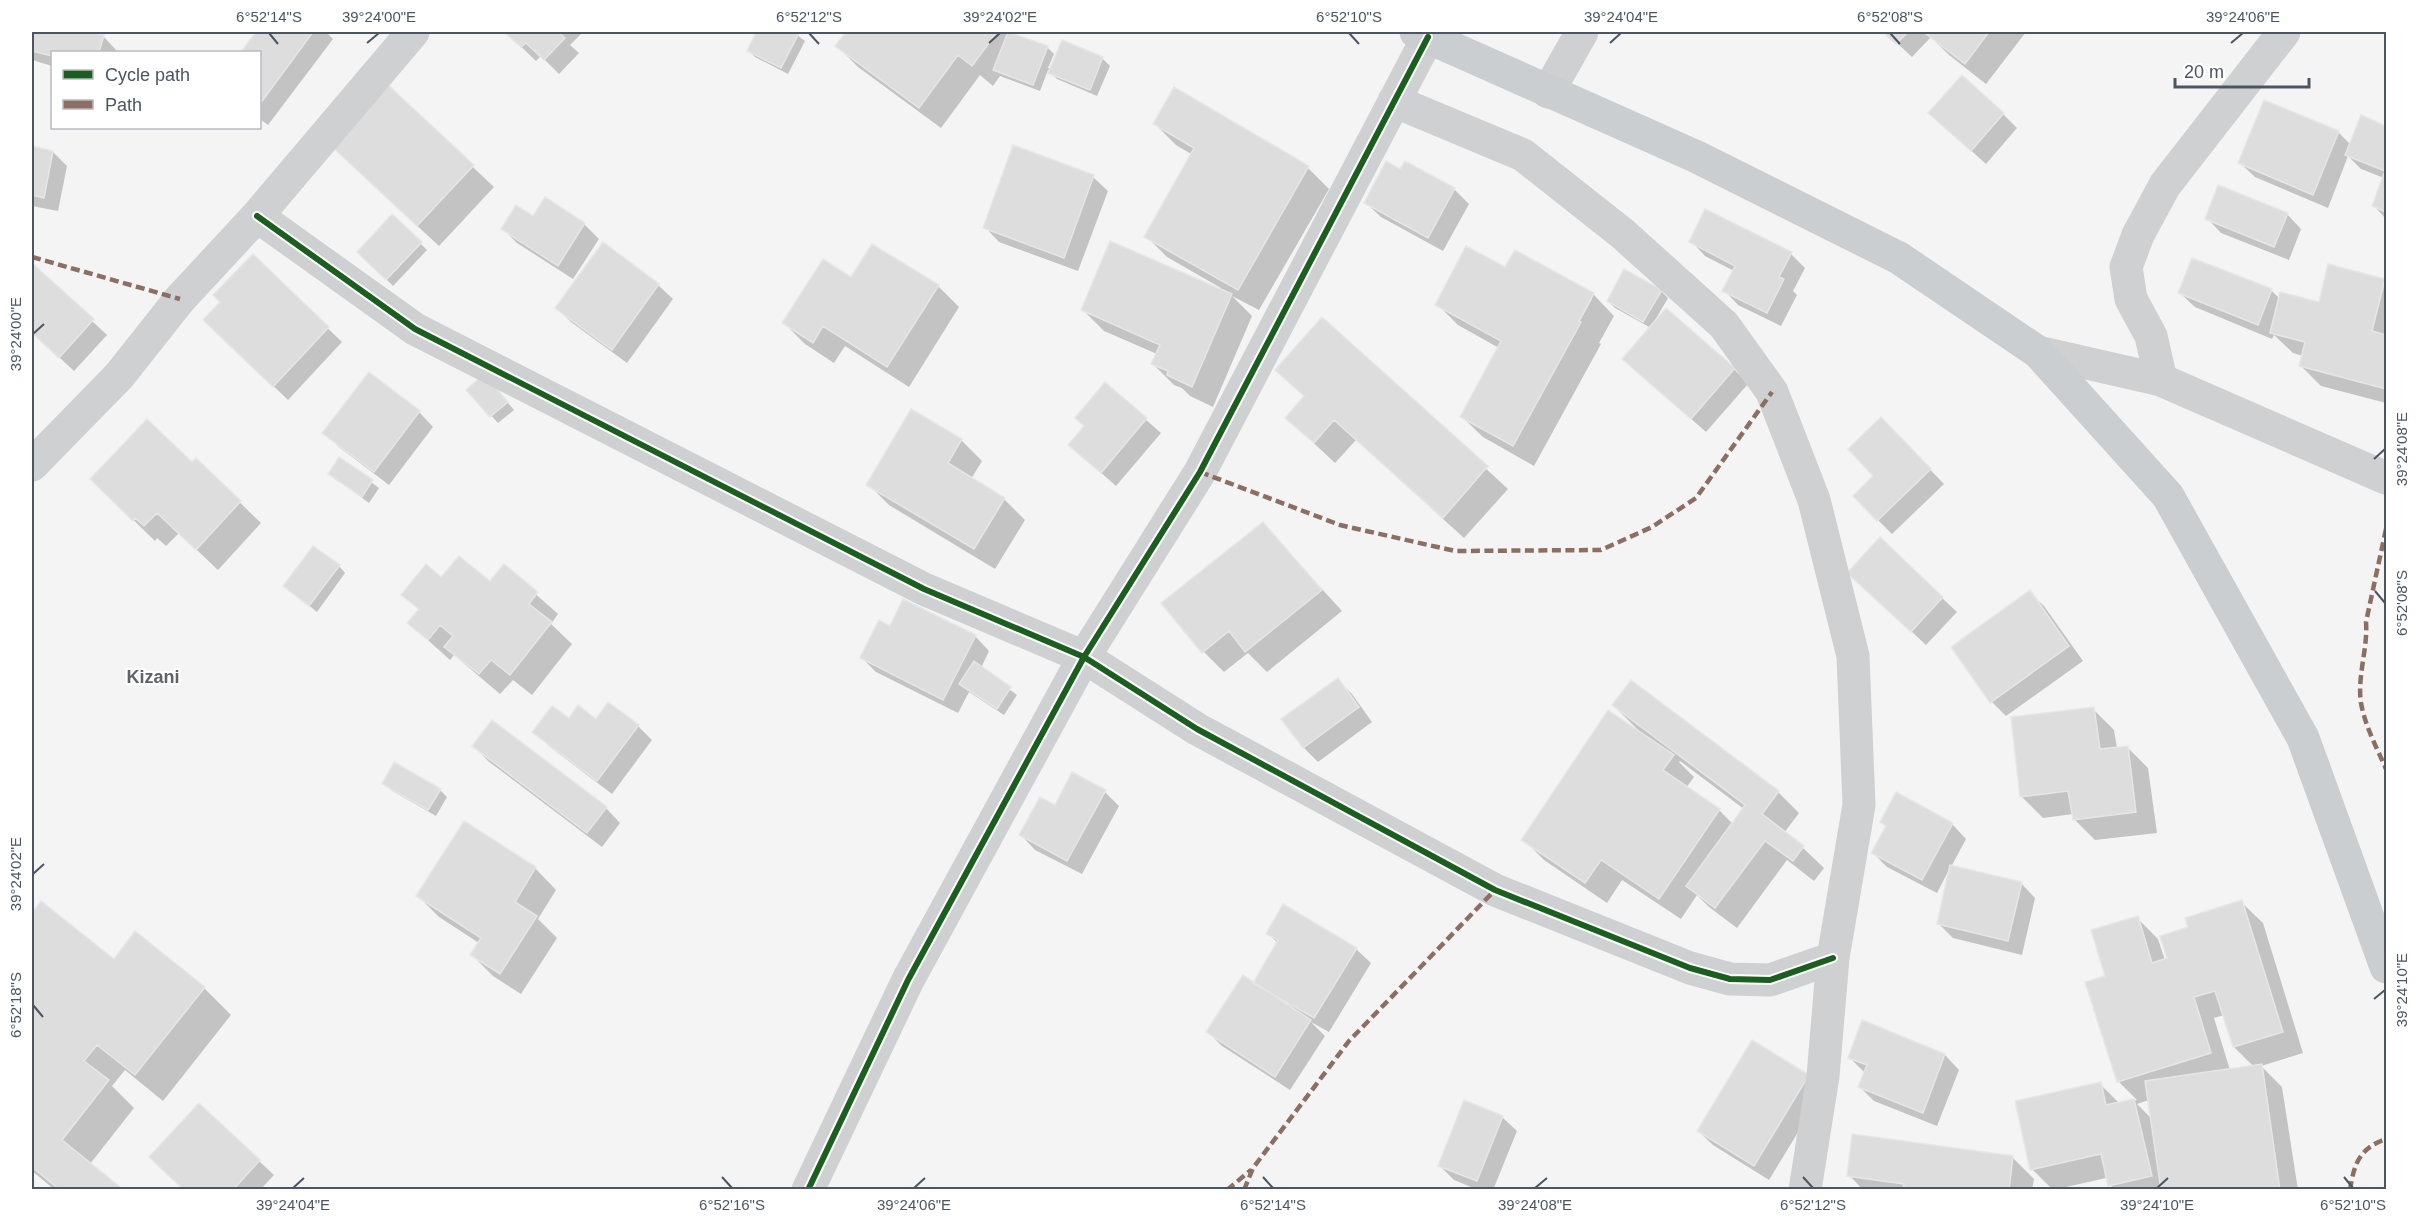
<svg xmlns="http://www.w3.org/2000/svg" width="2418" height="1221" viewBox="0 0 2418 1221" font-family="Helvetica,sans-serif">
<style>
.shadow{fill:#0003;fill-rule:evenodd}
.building{fill:#ddddde;stroke:#e5e6e7;stroke-width:1.5}
.lines{fill:none;stroke-linecap:round;stroke-linejoin:round}
.minor{stroke:#ced0d2;stroke-width:33}
.major{stroke:#caced1;stroke-width:33}
.quiet{stroke:#8d6e63;stroke-width:4.5;stroke-dasharray:9 4.5;stroke-linecap:butt}
.cycleway-casing{stroke:#fff;stroke-width:10}
.cycleway{stroke:#1b5e20;stroke-width:6}
.ticks{fill:none;stroke:#4a5661;stroke-width:2}
.labels{text-anchor:middle;stroke-width:4.5;stroke-linejoin:round;paint-order:stroke}
.quarter-label{font-size:18px;font-weight:bold;fill:#5f6368;stroke:#fff}
.neatline{fill:none;stroke:#4a5661;stroke-width:2}
.ticks-label{font-size:15px;text-anchor:middle;fill:#4a5661}
</style>
<rect width="100%" height="100%" fill="#f4f4f4"/>
<!-- shadow -->
<path class="shadow" d="M32,32H86L103,36L117,51L52,52V66L32,60Z
M258,32H326L333,39L268,125L260,119V52H242Z
M506,32H583L570,45L579,53L559,74L541,56L536,61Z
M758,32H793L805,41L788,74L755,57L748,50Z
M848,32H1009L1047,47L1054,54L1048,68L1051,69L1062,42L1103,59L1110,66L1097,96L1057,79L1048,70L1040,91L1000,76L993,86L980,75L941,128L858,67L837,46Z
M1885,32H2026L1986,84L1949,55L1931,37L1912,57Z
M386,85L494,187L439,246L352,165Z
M1175,89L1308,168L1329,189L1259,310L1232,296L1252,316L1213,407L1190,396L1182,388L1174,385L1153,364L1157,354L1104,331L1083,310L1220,290L1221,288L1167,257L1146,236L1193,155L1176,145L1155,124Z
M2003,114L2017,128L1986,164L1945,127Z
M2362,117L2386,127V219L2374,206L2384,178L2361,169L2348,156L2328,208L2255,177L2240,163L2338,132L2351,145Z
M32,148L53,152L67,166L58,211L32,206Z
M1405,163L1454,189L1469,204L1443,251L1381,217L1366,203L1401,171Z
M1093,177L1108,191L1078,271L999,242L985,227Z
M2287,214L2301,229L2289,260L2221,233L2207,218Z
M392,216L427,250L393,286L359,252Z
M584,224L599,239L573,279L517,243L503,229Z
M1691,241L1791,254L1805,268L1793,291L1797,295L1781,326L1738,305L1724,290L1734,271L1705,256Z
M603,244L658,285L673,299L627,363L571,322L557,308Z
M253,256L342,342L288,400L219,334L222,302Z
M32,265L107,335L74,371L32,332Z
M1506,269L1593,294L1614,316L1599,343L1601,344L1534,466L1483,437L1461,416L1499,348L1458,325L1437,304ZM1589,299H1592L1576,328L1574,327Z
M2384,281L2386,283V403L2321,386L2300,365L2303,356L2293,353L2274,335L2272,339L2195,307L2180,293L2271,290L2280,299L2320,303Z
M938,286L959,307L909,387L845,346L834,363L805,344L784,323Z
M1661,291L1668,298L1654,322L1734,369L1748,384L1706,432L1639,373L1651,328L1615,308L1608,301Z
M1323,319L1508,489L1464,538L1356,440L1335,463L1287,418L1305,397L1277,370Z
M369,374L419,412L433,427L389,485L339,447L324,433Z
M491,383L514,410L498,423L468,390Z
M1105,384L1161,433L1116,486L1070,445L1085,427Z
M1895,433L1944,484L1892,534L1878,520L1875,476Z
M961,440L982,461L971,479L1004,499L1025,520L995,569L889,505L868,484Z
M340,459L379,488L369,503L330,474Z
M196,460L261,523L218,570L179,533L166,546L157,538L155,541L113,500Z
M1263,524L1342,611L1267,672L1248,653L1224,672L1203,651Z
M1880,540L1957,612L1926,645L1864,587Z
M339,566L345,573L317,612L285,586Z
M504,566L558,614L551,624L572,644L532,695L513,680L500,694L454,655L450,660L409,623L419,610L403,595L441,579L490,583Z
M2029,592L2044,606L2083,661L2006,716L1992,702Z
M891,628L975,636L989,651L981,668L1017,695L1004,715L969,692L958,713L876,672L862,658Z
M1338,680L1352,694L1372,722L1318,762L1304,748L1283,720Z
M1631,682L1778,792L1799,813L1784,833L1803,848L1824,868L1814,881L1787,860L1737,928L1709,907L1697,895L1681,919L1622,880L1607,903L1544,860L1523,839L1640,732L1613,705ZM1680,761L1744,809L1733,824L1719,810L1686,788L1694,777L1679,762Z
M2093,709L2114,730L2117,748L2127,747L2148,768L2157,833L2095,840L2074,819L2073,814L2043,818L2022,797Z
M569,720L596,721L638,726L652,740L612,794L549,746L534,732Z
M474,746L606,808L620,823L602,847L488,761Z
M384,783L440,790L447,797L436,816L391,790Z
M1105,792L1119,806L1082,874L1035,850L1021,835L1055,807Z
M1881,822L1952,824L1966,839L1951,867L2021,883L2035,898L2022,955L1953,938L1939,924L1950,868L1937,893L1887,867L1873,853L1887,827Z
M464,823L535,868L556,890L538,919L557,938L521,994L493,976L472,955L479,943L439,917L418,896Z
M2241,902L2263,923L2303,1053L2261,1066L2282,1087L2298,1190H2114L2106,1178L2053,1190L2032,1169L2100,1084L2120,1104L2137,1100L2119,1082L2087,983L2107,977L2137,918L2158,939L2165,960L2168,959L2190,928ZM2224,1015L2234,1047L2254,1067L2230,1070L2214,1018ZM2149,1100L2152,1119L2137,1104Z
M41,903L114,961L136,933L204,988L231,1015L163,1101L125,1070L112,1086L134,1108L90,1164L122,1190H55L32,1171V916Z
M1284,906L1356,949L1371,963L1329,1032L1311,1022L1325,1036L1290,1090L1222,1046L1208,1032L1254,984L1278,943L1268,934Z
M1863,1022L1945,1055L1959,1070L1937,1126L1874,1101L1860,1087L1864,1072L1850,1058Z
M1752,1042L1823,1091L1769,1180L1713,1145L1698,1131Z
M1502,1117L1517,1131L1493,1190H1478L1454,1180L1439,1165Z
M2013,1158L2034,1179L2032,1190H1863L1849,1175Z
M259,1161L274,1175L260,1190H185Z"/>
<!-- building -->
<path class="building" d="M32,32H91L104,35L99,52H52V56L32,51Z
M256,32H313L260,104V52H241Z
M504,32H558L565,38L544,60L526,43L521,47Z
M756,32L799,33L781,68L747,51Z
M846,32H997L972,66L958,55L919,108L835,46Z
M1008,32L1048,46L1033,85L993,70Z
M1883,32H1908L1896,44Z
M1928,32H1989L1965,64L1926,34Z
M1062,40L1103,57L1090,90L1048,73Z
M1962,75L2004,113L1971,151L1928,113Z
M386,83L474,165L417,226L329,144Z
M1174,87L1309,166L1238,290L1144,237L1194,148L1153,124Z
M2264,100L2339,131L2313,195L2238,163Z
M2361,115L2386,126V212L2372,206L2385,171L2345,155Z
M1013,145L1094,175L1064,258L983,228Z
M32,146L53,151L44,198L32,195Z
M1386,161L1400,169L1405,161L1455,188L1428,238L1364,203Z
M2218,185L2288,213L2274,247L2205,219Z
M545,197L585,223L558,266L501,229L516,205L533,216Z
M1705,209L1792,252L1779,277L1784,279L1767,313L1722,291L1735,266L1689,242Z
M392,214L422,242L386,280L357,252Z
M1110,241L1232,294L1192,387L1167,375L1168,371L1151,364L1160,345L1081,310Z
M603,242L659,284L612,350L555,308Z
M872,244L939,285L887,367L823,326L813,343L782,323L823,259L851,277Z
M1466,246L1505,267L1515,250L1594,293L1579,321L1581,322L1513,446L1460,417L1501,341L1435,305Z
M253,254L329,327L273,387L203,320L220,302L213,295Z
M2192,258L2272,289L2258,325L2178,293Z
M32,263L94,319L59,358L32,333Z
M2328,264L2385,279L2372,331L2386,335V389L2299,366L2305,342L2270,333L2280,292L2319,302Z
M1624,269L1662,290L1643,322L1607,301Z
M1666,308L1735,368L1691,419L1622,359Z
M1322,317L1488,466L1443,518L1334,420L1314,443L1285,418L1304,396L1275,370Z
M369,372L420,411L374,472L322,433Z
M484,374L508,402L490,417L466,390Z
M1105,382L1147,418L1101,473L1068,445L1084,426L1075,418Z
M911,409L962,439L948,463L1005,498L974,549L866,485Z
M1881,417L1931,469L1877,521L1853,496L1873,476L1848,449Z
M147,419L192,462L196,458L241,501L196,550L157,513L144,526L135,518L133,521L90,479Z
M339,457L373,480L362,497L328,474Z
M1263,522L1322,590L1245,652L1229,631L1202,653L1161,603Z
M1880,537L1943,597L1911,632L1847,573Z
M313,546L340,565L309,606L283,586Z
M459,556L490,581L504,564L538,592L529,604L552,622L510,675L491,660L479,674L444,647L453,636L440,625L428,640L407,623L419,609L401,595L426,564L441,577Z
M2030,590L2069,646L1990,703L1951,647Z
M903,599L976,635L943,700L860,658L879,620L890,626Z
M974,661L1011,687L997,709L959,684Z
M1338,678L1359,707L1303,748L1281,719Z
M1631,680L1779,791L1762,814L1804,846L1793,861L1765,841L1715,908L1686,886L1745,805L1612,705Z
M608,702L639,725L597,781L532,732L552,706L569,718L578,705L596,719Z
M2094,707L2100,749L2128,746L2136,812L2073,820L2068,791L2020,797L2011,717Z
M1608,710L1674,755L1663,770L1720,809L1659,899L1601,860L1585,883L1521,840Z
M492,720L607,807L587,833L472,746Z
M394,762L441,789L428,810L382,784Z
M1072,772L1106,790L1067,861L1019,835L1040,797L1055,805Z
M1896,792L1953,823L1922,880L1871,853L1886,826L1880,822Z
M464,821L536,867L515,902L537,916L500,974L470,955L481,938L416,896Z
M1950,865L2022,882L2008,941L1937,924Z
M2242,900L2283,1032L2233,1047L2215,991L2194,997L2211,1053L2117,1082L2085,982L2105,976L2091,930L2138,916L2152,963L2167,958L2160,936L2188,927L2185,918Z
M41,901L114,959L135,931L205,987L135,1075L97,1045L84,1061L109,1080L62,1140L124,1190H60L32,1167V913Z
M1283,904L1357,948L1314,1018L1253,983L1278,940L1266,934Z
M1243,975L1311,1020L1275,1077L1206,1032Z
M1862,1020L1945,1054L1923,1113L1858,1087L1867,1065L1848,1058Z
M1752,1040L1809,1075L1754,1166L1697,1131Z
M2262,1064L2280,1190H2161L2145,1081Z
M2101,1082L2106,1105L2134,1099L2152,1176L2108,1186L2101,1154L2030,1170L2015,1101Z
M1464,1100L1503,1116L1477,1181L1438,1166Z
M199,1103L260,1160L233,1190H184L149,1157Z
M1852,1134L2013,1156L2009,1190H1903L1904,1184L1847,1176Z"/>
<g class="lines">
<!-- minor -->
<path class="minor" d="M1548,92L1582,32
M1394,101L1523,155L1623,234L1724,325L1772,392L1814,500L1853,656L1859,805L1833,958L1823,1076L1805,1190
M257,216L415,329L924,589L1084,657L1197,729L1495,890L1690,968L1730,979L1770,980L1833,958
M2038,352L2161,380L2386,478
M2161,380L2151,336L2131,299L2126,267L2138,235L2165,185L2284,32
M32,465L119,376L180,299L257,216L413,32
M808,1190L908,980L1084,657L1200,472L1428,37"/>
<!-- major -->
<path class="major" d="M1416,32L1697,157L1899,258L2038,352L2168,496L2303,738L2386,967"/>
<!-- quiet -->
<path class="quiet" d="M32,257L180,299
M1200,472L1340,525L1455,551L1601,550L1652,527L1696,498L1772,392
M2386,529L2366,622C2368,649 2357,676 2361,703C2365,726 2377,748 2386,769
M1227,1190L1251,1170
M1244,1190L1253,1168L1349,1041L1495,890
M2350,1190C2354,1163 2360,1148 2386,1139"/>
<defs>
<path id="cycleway" d="M257,216L415,329L924,589L1084,657L1197,729L1495,890L1690,968L1730,979L1770,980L1833,958
M808,1190L908,980L1084,657L1200,472L1428,37"/>
</defs>
<!-- cycleway casing -->
<use href="#cycleway" class="cycleway-casing"/>
<!-- cycleway -->
<use href="#cycleway" class="cycleway"/>
</g>
<!-- ticks -->
<path class="ticks" d="M269,33L278,44M809,33L819,44M1349,33L1359,44M1890,33L1900,44M367,43L379,33M989,43L1000,33M1610,43L1621,33M2231,43L2243,33M33,334L44,324M2374,459L2385,449M2375,591L2385,603M33,874L44,864M2374,999L2385,990M33,1005L43,1017M722,1177L732,1188M1263,1177L1273,1188M1803,1177L1813,1188M2344,1177L2353,1188M293,1188L304,1178M914,1188L925,1178M1535,1188L1547,1178M2157,1188L2168,1178"/>
<g class="labels">
<!-- quarter labels -->
<g class="quarter-label">
<text x="153" y="683">Kizani</text>
</g>
</g>
<!-- border -->
<rect width="2418" height="1221" fill="none" stroke="#ffffff" stroke-width="66"/>
<!-- legend -->
<rect x="51" y="51" width="210" height="78" fill="#ffffff" stroke="#b7bbc0" stroke-width="1.5"/>
<rect x="63" y="70" width="30" height="9" fill="#1b5e20" stroke="#b7bbc0" stroke-width="1.5"/>
<text x="105" y="81" font-size="18" fill="#4a5661">Cycle path</text>
<rect x="63" y="100" width="30" height="9" fill="#8d6e63" stroke="#b7bbc0" stroke-width="1.5"/>
<text x="105" y="111" font-size="18" fill="#4a5661">Path</text>
<!-- scale -->
<path d="M2175 78v9h134v-9" fill="none" stroke="#4a5661" stroke-width="3"/>
<text x="2184" y="78" font-size="18" fill="#4a5661" stroke="#ffffff" stroke-width="4.5" paint-order="stroke">20 m</text>
<rect x="33" y="33" width="2352" height="1155" class="neatline"/>
<g class="ticks-label">
<text x="269" y="22">6°52'14"S</text>
<text x="379" y="22">39°24'00"E</text>
<text x="809" y="22">6°52'12"S</text>
<text x="1000" y="22">39°24'02"E</text>
<text x="1349" y="22">6°52'10"S</text>
<text x="1621" y="22">39°24'04"E</text>
<text x="1890" y="22">6°52'08"S</text>
<text x="2243" y="22">39°24'06"E</text>
<text transform="translate(16 334) rotate(-90)" y="5">39°24'00"E</text>
<text transform="translate(2402 449) rotate(-90)" y="5">39°24'08"E</text>
<text transform="translate(2402 603) rotate(-90)" y="5">6°52'08"S</text>
<text transform="translate(16 874) rotate(-90)" y="5">39°24'02"E</text>
<text transform="translate(2402 990) rotate(-90)" y="5">39°24'10"E</text>
<text transform="translate(16 1005) rotate(-90)" y="5">6°52'18"S</text>
<text x="293" y="1210">39°24'04"E</text>
<text x="732" y="1210">6°52'16"S</text>
<text x="914" y="1210">39°24'06"E</text>
<text x="1273" y="1210">6°52'14"S</text>
<text x="1535" y="1210">39°24'08"E</text>
<text x="1813" y="1210">6°52'12"S</text>
<text x="2157" y="1210">39°24'10"E</text>
<text x="2353" y="1210">6°52'10"S</text>
</g>
</svg>
